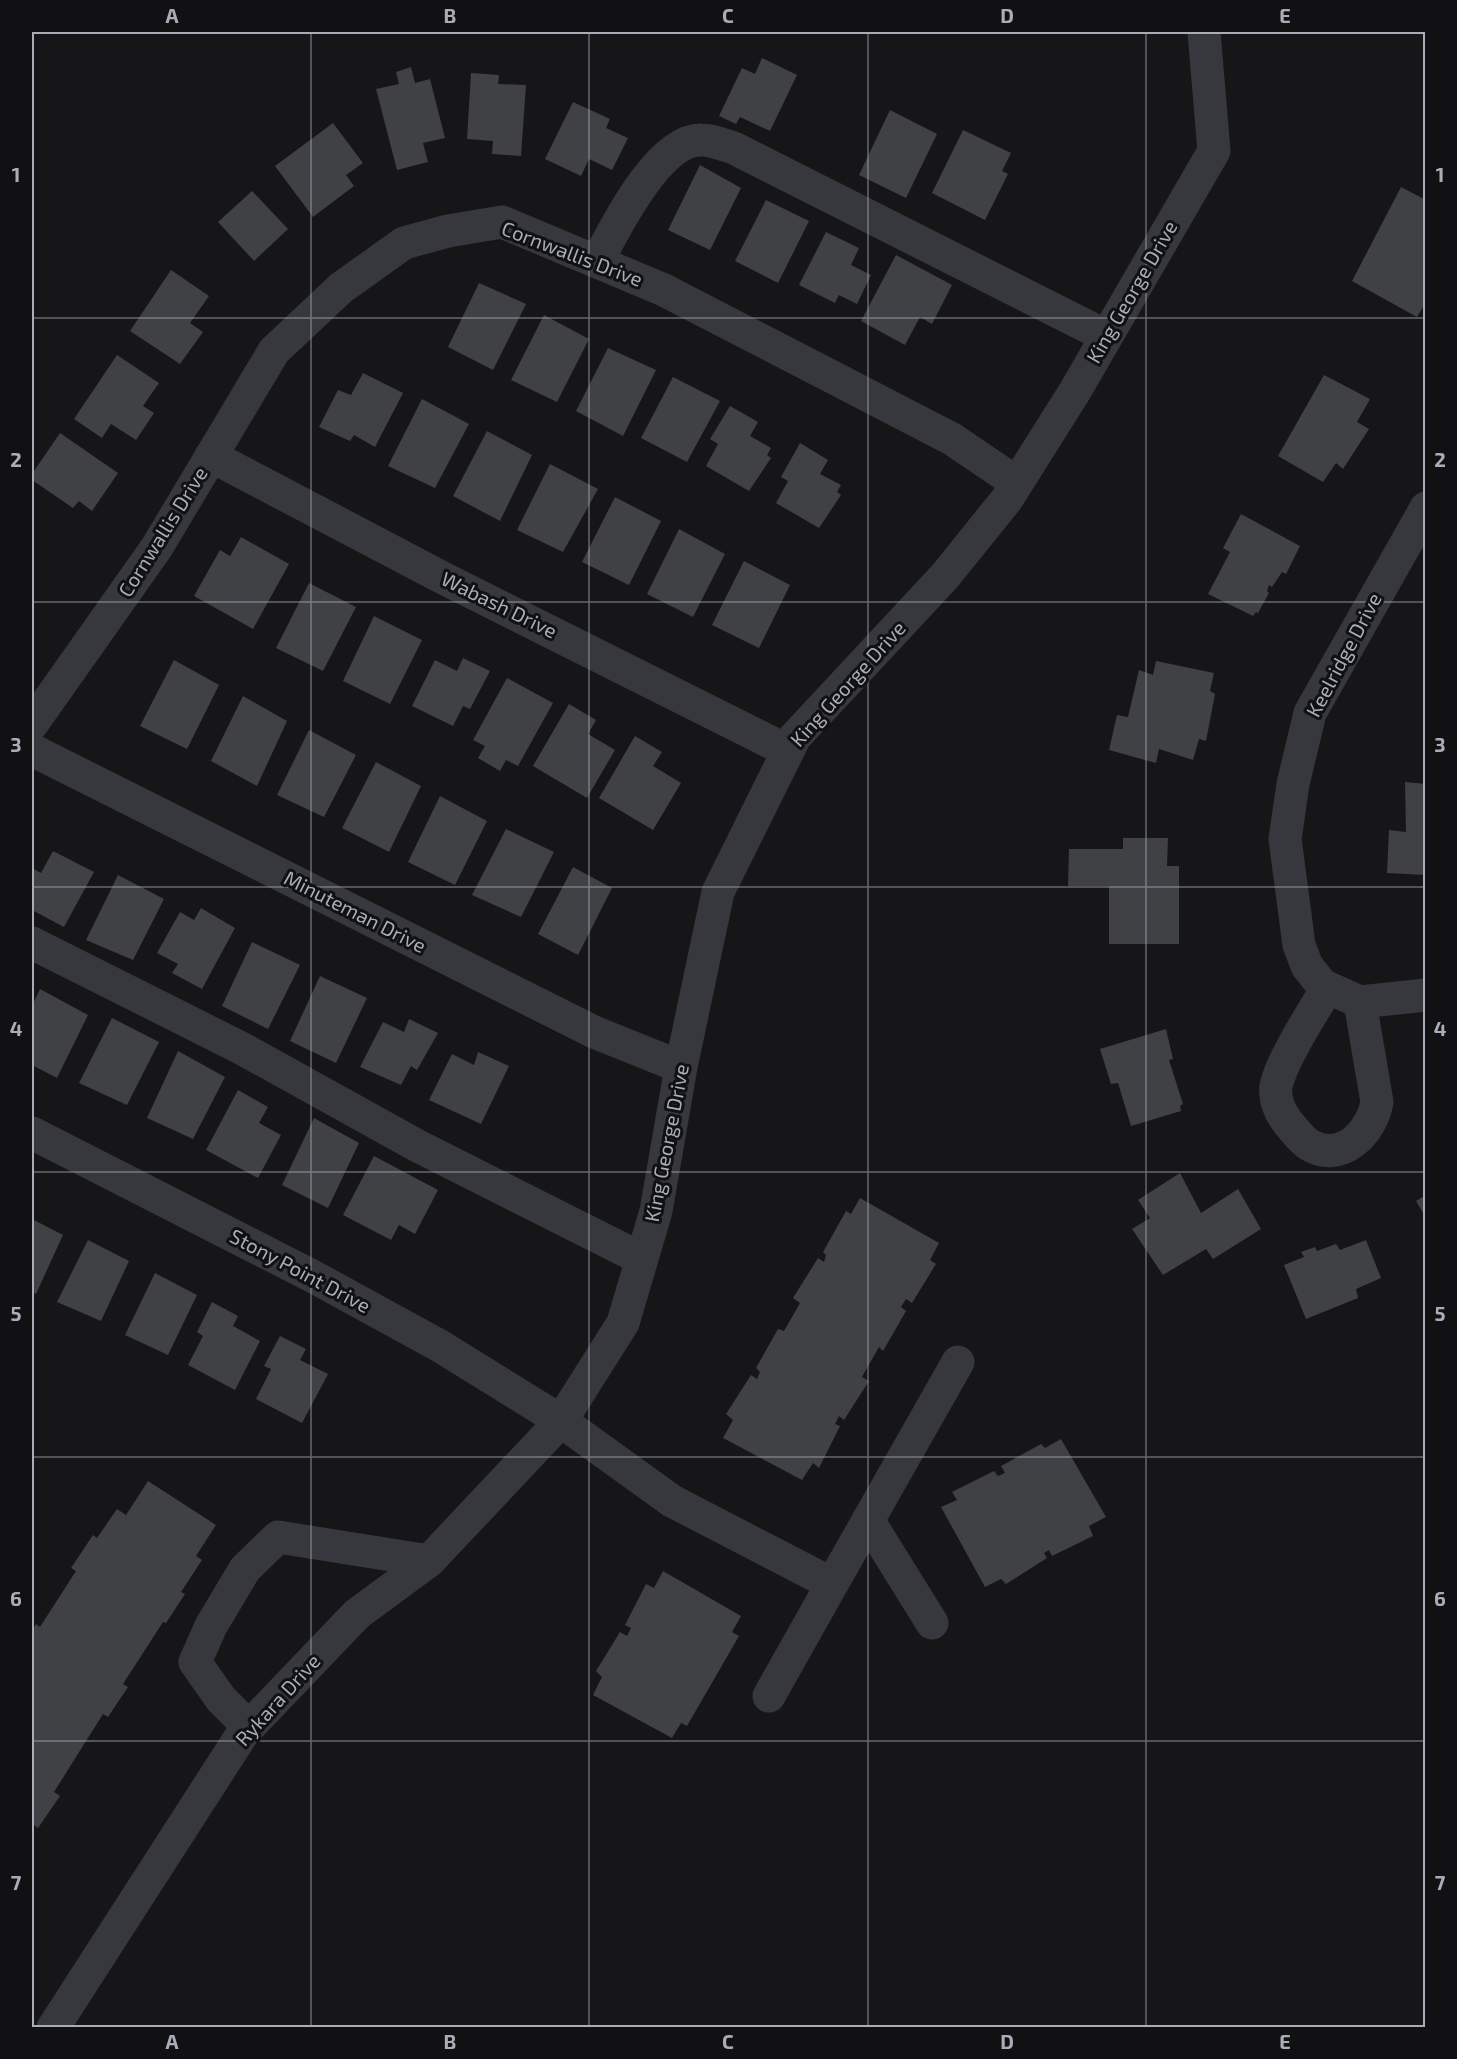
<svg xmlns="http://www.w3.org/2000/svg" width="1457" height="2059" viewBox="0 0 1457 2059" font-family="'Exo 2',sans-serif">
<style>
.building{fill:#404145}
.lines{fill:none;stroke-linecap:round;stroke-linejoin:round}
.minor{stroke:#37383d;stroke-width:33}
.grid{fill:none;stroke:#a8adb8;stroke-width:1.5;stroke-opacity:0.55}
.labels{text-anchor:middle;stroke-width:6;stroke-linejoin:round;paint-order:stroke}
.street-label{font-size:20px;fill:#a8adb8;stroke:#111113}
.neatline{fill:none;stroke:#a8adb8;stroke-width:2}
.grid-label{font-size:20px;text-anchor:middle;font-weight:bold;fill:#a8adb8}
</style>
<rect width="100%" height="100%" fill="#161618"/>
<!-- building -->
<path class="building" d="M762,58L797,75L770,131L740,117L736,124L719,116L742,68L755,74Z
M411,67L415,83L430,79L445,138L423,143L428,162L397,170L376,89L399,84L396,72Z
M471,73L499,75L498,84L526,85L521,156L492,154L493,141L467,139Z
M573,102L610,119L606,128L628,138L612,170L589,159L581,176L545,159Z
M890,110L937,134L906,198L859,175Z
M333,123L363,163L346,175L354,186L313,217L275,166Z
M963,130L1011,153L1002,171L1008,174L985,220L932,193Z
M700,165L741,188L710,250L668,230Z
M1401,187L1426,200V302L1417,317L1352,281Z
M252,191L288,229L254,261L218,222Z
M766,200L809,221L778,283L735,261Z
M826,232L859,248L851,265L871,275L857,304L839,295L835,303L799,285Z
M896,255L952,285L932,324L920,317L905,345L861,321Z
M171,270L209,296L190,323L203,332L180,364L130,331Z
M479,283L526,304L493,370L448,347Z
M544,315L589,339L557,402L511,380Z
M608,348L656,370L623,436L576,411Z
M117,355L159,383L143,406L154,413L136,440L111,424L102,438L74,419Z
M363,373L403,393L375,447L354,435L350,441L319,427L338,390L351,395Z
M1324,375L1370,399L1357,422L1369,429L1343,469L1336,463L1323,482L1278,456Z
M673,377L720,401L687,462L641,438Z
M422,399L469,424L435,488L388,466Z
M730,406L758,422L750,436L771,448L767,455L771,458L749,491L706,466L718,444L710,439Z
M487,431L532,455L500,521L453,496Z
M60,433L118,473L92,511L79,501L73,508L32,480V474Z
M800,443L828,460L820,474L841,485L837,492L841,495L819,528L776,503L788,481L781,477Z
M550,464L598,489L563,552L517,530Z
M615,497L661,521L629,585L582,562Z
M1241,514L1300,546L1286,574L1282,572L1272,587L1269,585L1267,591L1269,593L1258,613L1256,612L1253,616L1208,594L1230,552L1223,548Z
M679,529L725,554L693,617L647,594Z
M241,537L289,564L253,629L194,596L220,550L230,556Z
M744,561L790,585L759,648L712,625Z
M309,583L356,607L323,671L276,648Z
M374,616L422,640L390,704L343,681Z
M463,658L490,671L470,709L463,706L453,726L412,706L435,660L457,671Z
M174,660L219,685L187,749L140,726Z
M1156,661L1214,673L1210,691L1215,694L1206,741L1199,739L1193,760L1159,749L1156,763L1109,750L1117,715L1128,717L1139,670L1153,675Z
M507,678L553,703L518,766L506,760L500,771L478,758L485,746L473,740Z
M243,696L287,721L257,786L211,761Z
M569,704L596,720L588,734L615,750L587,798L533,766Z
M309,730L356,755L324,817L277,795Z
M635,736L662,752L653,766L681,783L653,830L599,798Z
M376,762L421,786L389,852L342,828Z
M1405,782L1426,784V875L1387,873L1389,830L1406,832Z
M440,796L487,821L455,885L408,862Z
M506,829L554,852L521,917L472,895Z
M1123,838H1168L1167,866H1179V944H1109V886H1068L1069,849H1123Z
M53,851L94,872L64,927L32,910V868L41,873Z
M573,867L612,888L578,955L538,934Z
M118,875L164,899L133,960L86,940Z
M201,908L235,928L202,989L172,973L178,964L157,953L180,912L194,920Z
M252,942L300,965L268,1029L222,1006Z
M320,976L367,998L336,1063L290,1041Z
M40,989L88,1015L57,1078L32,1065V1006Z
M112,1018L159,1042L127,1105L79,1083Z
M409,1019L438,1033L417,1070L411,1066L401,1085L360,1067L383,1022L404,1032Z
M1166,1029L1173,1059L1169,1060L1183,1104L1180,1106L1181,1111L1131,1126L1118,1083L1111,1084L1100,1049Z
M178,1051L225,1077L193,1139L147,1118Z
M478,1052L509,1066L481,1124L429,1100L452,1054L474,1065Z
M238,1090L268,1107L259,1123L281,1135L258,1178L206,1150Z
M314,1118L359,1143L328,1208L282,1185Z
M374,1156L438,1190L415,1234L399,1225L391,1240L343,1215Z
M1180,1173L1201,1213L1238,1189L1261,1229L1213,1259L1206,1249L1163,1275L1132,1229L1150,1218L1138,1200Z
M1426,1195V1218L1416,1201Z
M860,1198L939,1243L930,1260L936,1264L912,1303L906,1299L901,1307L906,1311L883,1351L879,1347L862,1377L869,1381L844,1420L839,1416L835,1424L840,1426L819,1468L813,1463L802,1480L723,1438L733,1420L726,1414L751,1375L757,1379L760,1372L756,1368L778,1329L784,1331L800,1303L793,1298L818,1258L824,1262L826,1255L823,1252L846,1211L851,1214Z
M32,1219L63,1235L36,1294L32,1292Z
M88,1240L129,1261L101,1321L57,1302Z
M1366,1240L1381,1278L1356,1289L1358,1298L1306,1319L1284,1265L1304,1257L1301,1252L1315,1247L1317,1251L1336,1244L1340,1250Z
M155,1273L197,1295L168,1355L125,1335Z
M212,1302L238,1316L233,1326L260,1341L235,1390L188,1365L203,1336L197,1332Z
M280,1336L306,1349L300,1360L328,1374L302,1423L256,1399L271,1369L264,1366Z
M1061,1439L1106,1517L1089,1526L1093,1536L1052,1556L1049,1550L1044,1553L1047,1558L1006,1584L1001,1579L985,1587L941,1507L957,1500L952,1492L994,1471L998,1476L1005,1473L1001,1466L1041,1444L1045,1448Z
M148,1481L216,1525L196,1556L202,1560L181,1592L185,1594L166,1623L163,1622L123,1684L128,1687L108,1717L103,1714L54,1792L60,1796L38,1828L34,1825L32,1829V1631L36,1624L40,1627L76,1571L71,1568L93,1535L97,1538L117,1509L126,1515Z
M663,1571L741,1616L732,1632L739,1636L687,1726L681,1723L672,1738L593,1695L602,1677L596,1671L620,1632L627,1636L631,1628L625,1625L646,1584L654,1588Z"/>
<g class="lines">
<!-- minor -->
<path class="minor" d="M597,262C615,228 659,138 702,140C712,140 724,145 734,148L1106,336
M211,456L443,578L788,751
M1426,508L1310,713L1293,784L1285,839L1299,945L1307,966L1322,985L1360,1002L1426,995
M32,724L157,547L274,351L341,288L404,243L448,231L502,222L664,290L952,439L1017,483
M32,750L594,1032L681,1067
M32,943L241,1048L416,1145L642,1259
M1327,988C1312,1014 1282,1059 1276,1086C1274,1100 1281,1114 1289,1124C1295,1131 1301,1139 1308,1144C1341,1165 1372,1132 1377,1102L1361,1008L1364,1002
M32,1133L314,1277L440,1346L561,1421L672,1501L832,1584L958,1362
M868,1520L932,1623
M769,1696L832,1584
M249,1727L221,1699L195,1662L211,1626L245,1569L278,1537L429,1561
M53,2028L243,1733L357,1614L429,1561L561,1421L623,1323L656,1211L681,1067L718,892L795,737L945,576L1007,499L1075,391L1214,151L1204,32"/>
</g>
<!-- grid -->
<path class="grid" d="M311,32V2028M589,32V2028M868,32V2028M1146,32V2028M32,318H1426M32,602H1426M32,887H1426M32,1172H1426M32,1457H1426M32,1741H1426"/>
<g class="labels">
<!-- street labels -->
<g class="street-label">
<text transform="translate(572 254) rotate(21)" y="7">Cornwallis Drive</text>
<text transform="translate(1132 292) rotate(-60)" y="7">King George Drive</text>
<text transform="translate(163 532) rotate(-58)" y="7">Cornwallis Drive</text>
<text transform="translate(499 605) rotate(26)" y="7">Wabash Drive</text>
<text transform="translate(1344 655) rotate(-62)" y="7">Keelridge Drive</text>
<text transform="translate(848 684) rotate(-48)" y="7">King George Drive</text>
<text transform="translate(355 912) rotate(27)" y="7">Minuteman Drive</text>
<text transform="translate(667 1143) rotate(-79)" y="7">King George Drive</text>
<text transform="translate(300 1271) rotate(28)" y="7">Stony Point Drive</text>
<text transform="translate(278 1700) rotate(-48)" y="7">Rykara Drive</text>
</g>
</g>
<!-- border -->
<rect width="1457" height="2059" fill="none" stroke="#111113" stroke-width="66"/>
<rect x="33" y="33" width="1391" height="1993" class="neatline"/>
<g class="grid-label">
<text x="172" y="23">A</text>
<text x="450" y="23">B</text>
<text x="728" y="23">C</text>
<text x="1007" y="23">D</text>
<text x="1285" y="23">E</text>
<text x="16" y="182">1</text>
<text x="1440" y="182">1</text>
<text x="16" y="467">2</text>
<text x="1440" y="467">2</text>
<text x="16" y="752">3</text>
<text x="1440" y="752">3</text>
<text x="16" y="1036">4</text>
<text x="1440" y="1036">4</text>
<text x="16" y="1321">5</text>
<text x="1440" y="1321">5</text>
<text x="16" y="1606">6</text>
<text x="1440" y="1606">6</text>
<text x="16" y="1890">7</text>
<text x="1440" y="1890">7</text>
<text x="172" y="2049">A</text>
<text x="450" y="2049">B</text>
<text x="728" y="2049">C</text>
<text x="1007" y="2049">D</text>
<text x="1285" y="2049">E</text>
</g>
</svg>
